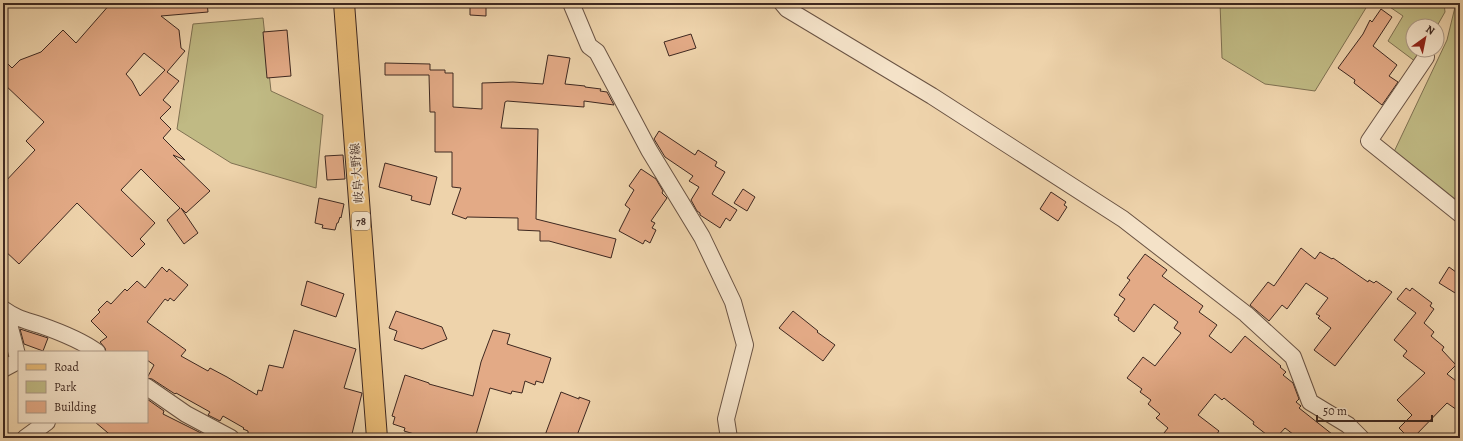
<svg xmlns="http://www.w3.org/2000/svg" width="1463" height="441" viewBox="0 0 1463 441" font-family="Alegreya,'Noto Serif JP',serif">
<style>
.green{fill:#c0ba84;stroke:#7f7152}
.building{fill:#e3aa86;stroke:#3e2820;fill-rule:evenodd}
.lines{fill:none;stroke-linecap:round;stroke-linejoin:round}
.minor-casing{stroke:#6a5343;stroke-width:18}
.major-casing{stroke:#3e2820;stroke-width:22}
.minor{stroke:#f4e2c8;stroke-width:16}
.major{stroke:#e7ba76;stroke-width:20}
.labels{text-anchor:middle;stroke-width:3.5;stroke-linejoin:round;paint-order:stroke}
.shield{fill:#f4e2c8;stroke:#756052;stroke-width:1}
.shield-label{font-size:11px;font-weight:bold;fill:#3e2820}
.street-label{font-size:12px;fill:#3e2820;stroke:#f4e2c8}
</style>
<rect width="100%" height="100%" fill="#eed3ab"/>
<filter id="stains"><feTurbulence type="fractalNoise" baseFrequency=".005" numOctaves="4"/><feColorMatrix values="0 0 0 0 .2 0 0 0 0 .09 0 0 0 0 .02 0 0 0 .5 -.17"/></filter>
<radialGradient id="worn" r=".72"><stop offset=".6" stop-color="#630" stop-opacity="0"/><stop offset="1" stop-color="#630" stop-opacity=".3"/></radialGradient>
<!-- green -->
<path class="green" d="M1220,3H1369L1315,91L1265,84L1222,58Z
M1384,3H1444L1445,12L1437,26H1413V50H1423L1416,62L1388,41L1403,16Z
M1456,3H1460V206L1392,156L1447,40Z
M263,18L271,91L323,115L316,188L231,163L177,129L193,24Z"/>
<!-- building -->
<path class="building" d="M111,3H207L208,12L161,16L179,30L181,48L185,51L167,72L179,81L163,100L171,107L160,118L171,129L163,138L185,160L173,155L210,191L186,213L181,208L198,233L184,244L167,220L180,208L141,169L121,190L155,223L140,239L145,244L132,257L77,203L19,264L3,249V184L35,150L26,141L44,122L3,83V59L12,68L20,60L41,52L63,30L76,43ZM144,53L165,70L140,96L132,81L126,74Z
M470,3H486V16L470,15Z
M1381,9L1392,17L1373,46L1397,65L1389,76L1398,82L1382,105L1354,83L1355,80L1338,68L1363,34L1370,20L1372,22Z
M287,30L291,76L267,78L263,32Z
M691,34L696,48L669,56L664,42Z
M548,55L570,58L565,84L585,86V87L601,89L600,91L607,92L614,105L584,101V107L507,101L505,102L501,128L538,129L536,219L616,239L611,258L549,241H540V231L518,230V218L467,217L466,219L452,214L461,188L452,187V152H435V112H430L429,75H385V63L430,64V70H445V73H453V107L482,109V83L513,82L543,84Z
M659,131L695,155L698,150L717,162L715,166L725,172L712,194L737,210L730,221L726,218L720,228L700,215V213L697,211L691,200L699,187L689,181L693,176L665,157L654,139Z
M343,155L345,179L327,180L325,156Z
M385,163L437,177L430,205L411,200L412,196L379,187Z
M641,169L656,179L663,191L662,193L667,198L651,221L655,223L652,228L656,230L650,243L645,240L643,244L619,231L630,209L625,205L634,190L629,186Z
M743,189L755,197L747,211L734,203Z
M1051,192L1066,202L1064,205L1067,207L1058,221L1040,209Z
M319,198L344,204L341,218L340,217L338,223H337L335,230L322,228L323,225L315,223Z
M1301,248L1315,259L1320,252L1332,259L1333,258L1368,282L1369,280L1374,283L1376,281L1392,292L1335,366L1314,350L1331,328L1318,318L1320,316L1316,314L1328,298L1306,283L1287,309L1282,305L1269,321L1250,305L1268,282L1274,286Z
M1145,254L1167,270L1162,276L1203,306L1199,312L1217,325L1209,336L1231,353L1245,336L1281,366L1280,367L1286,372L1283,375L1293,383L1299,399L1296,402L1301,406L1299,408L1337,438H1298L1285,428L1276,438H1271L1253,424L1254,422L1224,398L1222,400L1215,394L1198,415L1219,431L1214,438H1160L1168,428L1156,418L1160,414L1148,404L1151,400L1140,392L1142,389L1127,378L1143,357L1155,366L1181,333L1174,328L1178,322L1154,304L1134,332L1118,320L1119,318L1114,315L1125,299L1119,295L1130,280L1127,278Z
M162,267L167,272L169,269L188,285L174,301L170,298L168,301L165,299L147,322L186,350L181,356L208,371L210,368L227,377L257,395L258,390L262,391L269,365L283,368L294,330L356,349L344,388L362,393L351,438H264L248,433V431L243,429L244,428L223,416L220,421L208,415L210,412L176,393L175,394L152,379L147,378L154,365L147,360V352H106L105,348L100,342L107,337L91,321L100,312L98,310L107,301L111,304L125,289L127,291L137,281L145,288Z
M1449,267L1460,275V296L1439,283Z
M307,281L344,294L336,317L301,305Z
M1406,288L1410,291L1412,288L1432,303L1430,306L1434,309L1424,323L1434,332L1431,336L1444,347L1442,350L1456,365L1447,374L1460,384V412L1447,403L1413,438H1409L1399,428L1412,415L1397,400L1425,373L1403,356L1407,351L1394,340L1416,313L1397,299Z
M396,311L442,327L447,339L422,349L394,340L397,331L389,328Z
M793,311L818,331L817,332L835,345L823,361L779,328Z
M20,329L48,338L43,351L24,344Z
M493,330L510,334L507,344L551,358L543,383L536,381L535,385L525,381L522,393L512,391L511,394L490,388L475,438H449L439,435L438,438H428L404,431L405,428L393,424L395,417L392,416L405,375L429,383V384L473,396L481,362Z
M561,392L579,399V397L590,401L576,438H544Z
M147,399L164,411L163,414L211,438H114L95,422H147Z"/>
<g class="lines">
<defs>
<path id="minor" d="M571,3L589,46L597,52L649,150L702,237L733,302L745,345L726,419L729,438
M782,3L787,9L932,96L1123,219L1246,314L1293,357L1310,402L1348,425L1361,438
M1426,57L1369,141L1460,214
M3,309C17,319 25,320 40,325C60,332 81,340 97,352
M8,320L19,362
M3,369L18,361
M147,387L186,414L231,438
M25,438L47,422"/>
<path id="major" d="M344,3L377,438"/>
</defs>
<!-- minor casing -->
<use href="#minor" class="minor-casing"/>
<!-- major casing -->
<use href="#major" class="major-casing"/>
<!-- minor -->
<use href="#minor" class="minor"/>
<!-- major -->
<use href="#major" class="major"/>
</g>
<g class="labels">
<!-- shield labels -->
<rect class="shield" x="352" y="212" width="18" height="18" rx="3"/>
<g class="shield-label">
<text x="361" y="225">78</text>
</g>
<!-- street labels -->
<g class="street-label">
<text transform="translate(357 173) rotate(-94)" y="4">岐阜大野線</text>
</g>
</g>
<!-- margin -->
<rect width="1463" height="441" fill="none" stroke="#eed3ab" stroke-width="16"/>
<rect x="4" y="4" width="1455" height="433" fill="none" stroke="#3e2820" stroke-width="2"/>
<rect x="8" y="8" width="1447" height="425" fill="none" stroke="#3e2820"/>
<!-- legend -->
<rect x="18" y="351" width="130" height="72" fill="#f4e2c8" stroke="#ab9885"/>
<rect x="26" y="364" width="20" height="6" fill="#e7ba76" stroke="#ab9885"/>
<text x="54" y="371" font-size="12" fill="#3e2820">Road</text>
<rect x="26" y="381" width="20" height="12" fill="#c0ba84" stroke="#ab9885"/>
<text x="54" y="391" font-size="12" fill="#3e2820">Park</text>
<rect x="26" y="401" width="20" height="12" fill="#e3aa86" stroke="#ab9885"/>
<text x="54" y="411" font-size="12" fill="#3e2820">Building</text>
<!-- north arrow -->
<g transform="translate(1425 38) rotate(33)"><circle r="19" fill="#f4e2c8" stroke="#ab9885"/>
<path d="M0-3L7 15L0 10L-7 15Z" fill="#8f2418"/>
<text y="-6" font-size="11" font-weight="bold" text-anchor="middle" fill="#3e2820">N</text>
</g>
<!-- scale -->
<path d="M1317 415v6h115v-6" fill="none" stroke="#3e2820" stroke-width="2"/>
<text x="1323" y="415" font-size="12" fill="#3e2820" stroke="#f4e2c8" stroke-width="3" paint-order="stroke">50 m</text>
<rect width="100%" height="100%" filter="url(#stains)"/>
<rect width="100%" height="100%" fill="url(#worn)"/>
</svg>
